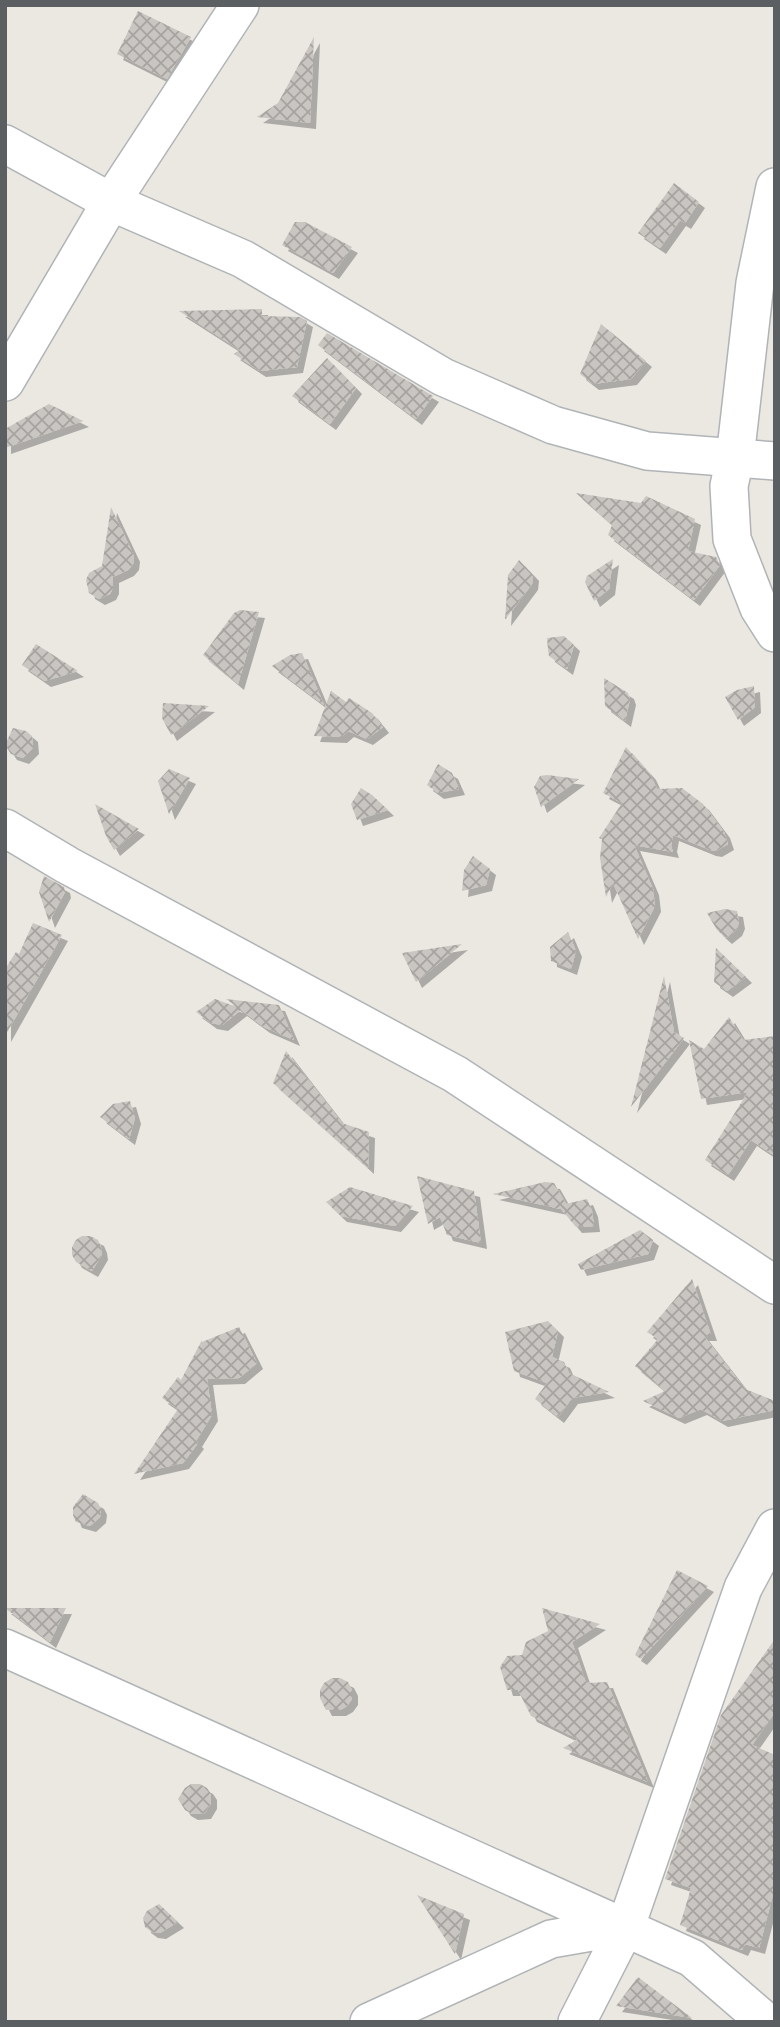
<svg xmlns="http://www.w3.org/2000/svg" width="780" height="2027" viewBox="0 0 780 2027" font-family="Inter,sans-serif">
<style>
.building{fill:url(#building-cross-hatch);filter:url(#shadow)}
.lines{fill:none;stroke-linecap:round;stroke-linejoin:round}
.minor-casing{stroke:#b0b4b6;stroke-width:40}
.minor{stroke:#fff;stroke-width:37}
</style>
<defs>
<pattern id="building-cross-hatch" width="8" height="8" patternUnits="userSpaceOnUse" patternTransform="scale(1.75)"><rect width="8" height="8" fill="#c9c5c1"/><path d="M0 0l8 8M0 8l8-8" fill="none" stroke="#a6a3a0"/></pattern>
<filter id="shadow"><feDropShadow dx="6" dy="6" stdDeviation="0" flood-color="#0004"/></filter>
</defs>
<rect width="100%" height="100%" fill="#ebe8e2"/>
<!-- building -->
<path class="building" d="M138,11L191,37L167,79L117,54Z
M314,37L310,123L257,117L278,103Z
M674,183L699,202L685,223L680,220L660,248L638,233Z
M295,222H305L352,247L333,273L282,245Z
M262,309V316L300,317L307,321L297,367L260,371L234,354L240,350L179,311Z
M601,324L646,361L631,379L593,384L580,374Z
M327,333L433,396L416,419L318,345Z
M327,358L356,388L330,424L292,396Z
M49,404L83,421L5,448V429Z
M576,493L641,503L646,496L695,519L688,551L716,557L720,565L694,600L608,535L612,525Z
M111,507L134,556L133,564L128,570L113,577V588L110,594L99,599L89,593L86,580L89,573L102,566Z
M613,559L609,589L594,601L585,582L587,576Z
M519,560L533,575L532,584L505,620L508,575Z
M240,610L259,612L238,684L203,655L234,613Z
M564,636L574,645L567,669L549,656L548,650L547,638Z
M36,644L78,671L45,681L22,665Z
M302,653L324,705L272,666L290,655Z
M604,678L628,693L630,699L625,721L605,706Z
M754,686L755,707L738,720L725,697L737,690Z
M331,691L346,702L349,698L372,713L383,727L367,739L348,731L341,737L314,736Z
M163,703L209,706L171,735L162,718Z
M13,728L26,731L32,736L33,748L23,758L11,754L5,745Z
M626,747L650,774L657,789L682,788L703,804L724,832L728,844L716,851L710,850L673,835L671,846L673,852L634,845L653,889L655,906L638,939L613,883L606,897L600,858L602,839L599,838L622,803L603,793Z
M438,764L452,773L459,789L438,793L427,785Z
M169,769L190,778L169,814L158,781Z
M547,775L579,779L541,807L534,787L540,776Z
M361,788L372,795L388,810L357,820L351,804Z
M95,804L139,829L114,850L106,836Z
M473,856L490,869L486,885L462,891L464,870Z
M44,876L64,887L65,892L49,922L39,892Z
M725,909L737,911L739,923L736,930L726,938L717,930L707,913Z
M33,923L62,935L5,1036V969L16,952L19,954Z
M568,932L576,951L571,969L551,961L550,947Z
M462,944L416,982L402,953Z
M716,948L746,977L727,991L714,982Z
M664,976L674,1032L684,1038L631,1107Z
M215,999L237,1007L226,999L279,1005L294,1040L264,1027L241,1010L222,1025L211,1023L196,1012Z
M729,1017L743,1040L775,1036V1156L751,1140L728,1175L705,1160L748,1092L701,1099L689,1040L704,1049Z
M286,1051L342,1123L369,1132L368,1168L273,1083Z
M130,1101L135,1118L129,1139L100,1117L113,1104Z
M417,1176L474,1191L481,1243L447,1235L440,1217L428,1224Z
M545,1182L554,1183L566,1204L587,1199L592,1211L594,1226L576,1227L561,1209L493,1194Z
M350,1187L413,1206L395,1226L341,1216L326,1202Z
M640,1230L653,1240L648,1254L581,1270L578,1264Z
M82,1236H90L98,1240L101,1247L102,1254L92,1271L76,1262L72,1255V1247L76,1240Z
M692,1279L711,1335H703L745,1389L775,1401V1410L722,1421L701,1409L679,1418L643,1401L665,1391L635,1366L658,1339L647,1332Z
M548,1321L558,1331L552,1357L564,1362L569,1373L609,1392L572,1398L558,1417L535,1399L547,1383L514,1371L505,1332Z
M239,1327L257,1363L239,1378L207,1379L212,1415L196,1441L198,1443L183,1463L134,1474L178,1409L162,1398L178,1377L181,1380L202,1340V1342Z
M83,1494L98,1503L101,1509L100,1517L90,1526L76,1522L73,1515V1507Z
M677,1570L708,1586L641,1659L635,1655Z
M5,1608H66L50,1642Z
M542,1608L600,1624L572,1642L586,1683L607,1682L648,1782L563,1748L578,1739L531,1716L518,1690H507L500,1667L507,1656L522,1655L526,1642L548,1631Z
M775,1639V1712L752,1745L775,1755V1887L759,1948L745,1944L742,1950L680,1925L691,1888L665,1879L721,1715Z
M332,1678H340L348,1682L352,1690V1699L347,1706L340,1710H326L320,1698V1690L324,1683Z
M191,1784H200L207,1788L211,1794V1803L205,1813L192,1814L185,1810L178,1799L185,1788Z
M417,1895L464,1914L455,1954Z
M159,1904L178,1922L160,1933L152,1932L145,1927L143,1918L147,1911Z
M638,1977L692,2018L616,2006Z"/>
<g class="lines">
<defs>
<path id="minor" d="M5,144L111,202L243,259L443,377L553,425L647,451L775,461
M775,187L755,283L735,458L729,486L732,539L759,608L775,633
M5,382L111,202L240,5
M5,828L67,865L455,1074L775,1285
M5,1648L692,1958L766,2022
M369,2022L551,1939L626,1926
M577,2022L626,1926L743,1588L775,1528"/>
</defs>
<!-- minor casing -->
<use href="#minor" class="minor-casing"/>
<!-- minor -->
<use href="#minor" class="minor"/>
</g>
<!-- border -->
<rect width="780" height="2027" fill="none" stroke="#5b5f61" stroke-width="14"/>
</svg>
